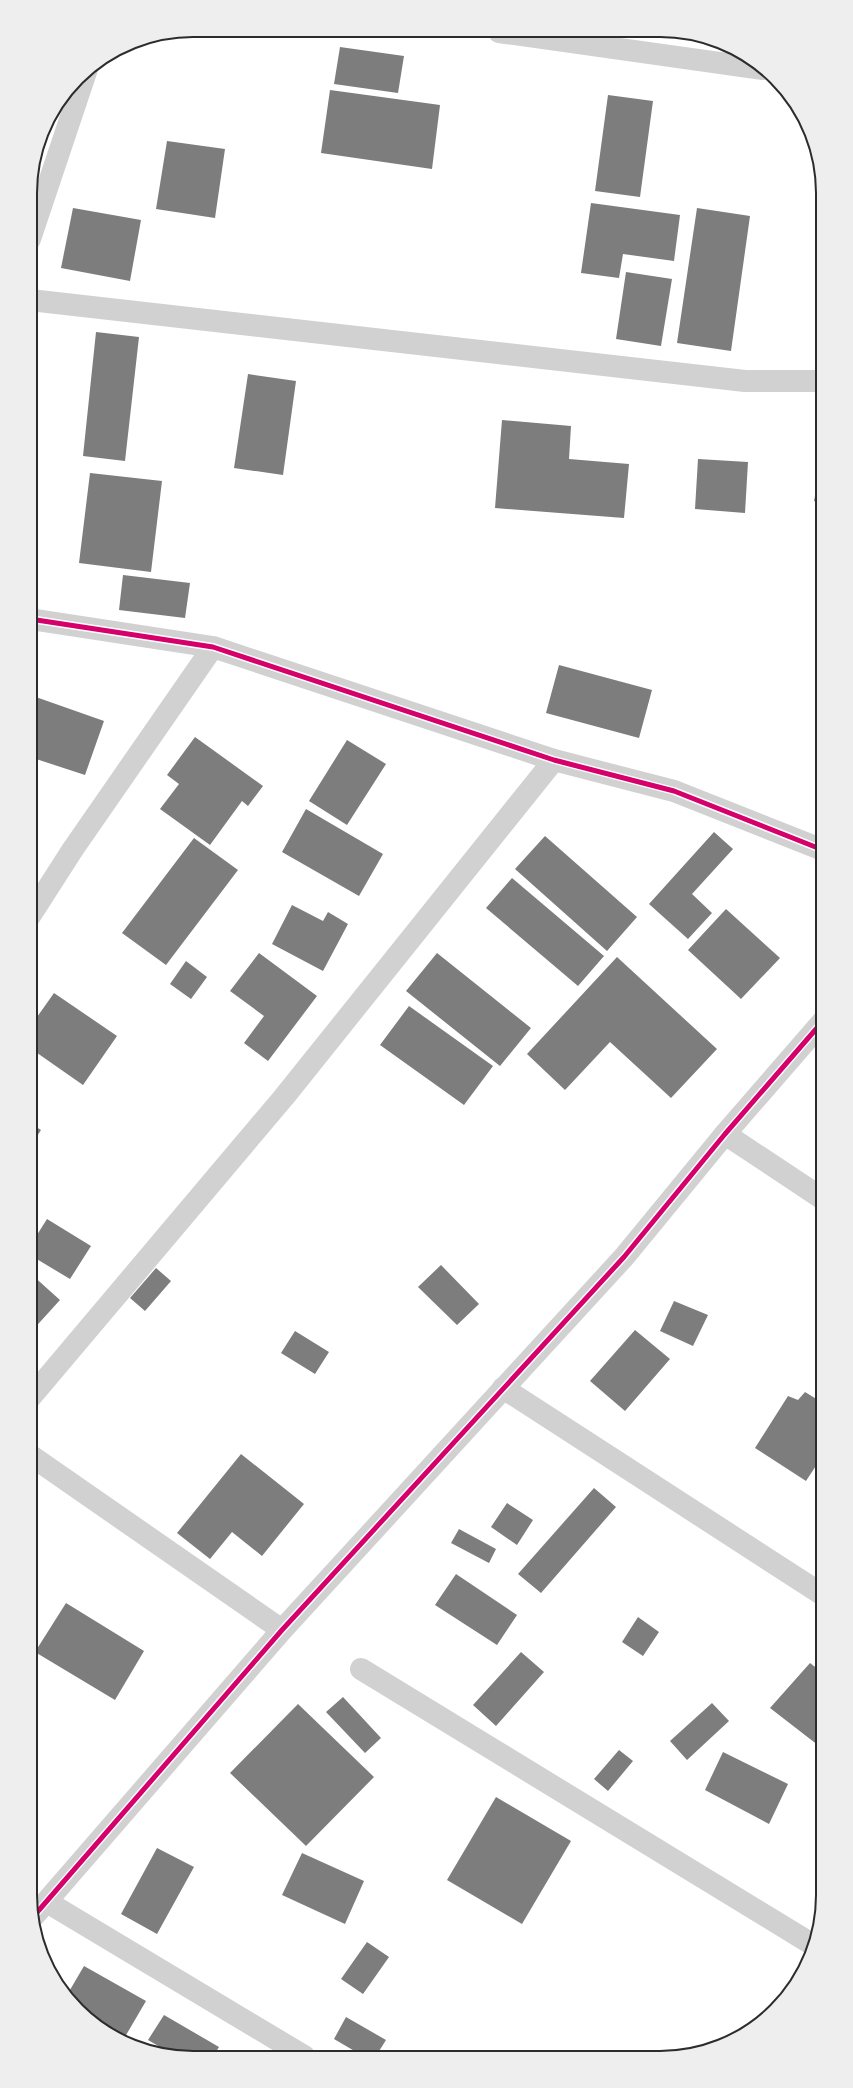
<svg xmlns="http://www.w3.org/2000/svg" width="853" height="2088" viewBox="0 0 853 2088" font-family="Poppins,sans-serif">
<style>
.building{fill:#7d7d7d}
.lines{fill:none;stroke-linecap:round;stroke-linejoin:round}
.minor{stroke:#d1d1d1;stroke-width:22}
.tertiary{stroke:#d1d1d1;stroke-width:22}
.cycleway-casing{stroke:#fff;stroke-width:8}
.cycleway{stroke:#d6006c;stroke-width:5}
.rim{fill:none;stroke:#2c2c2c;stroke-width:2}
</style>
<rect width="100%" height="100%" fill="#fff"/>
<!-- building -->
<path class="building" d="M340,47L404,56L398,93L334,84Z
M330,90L440,105L432,169L321,153Z
M608,95L653,101L640,197L595,191Z
M167,141L225,149L215,218L156,209Z
M591,203L680,215L674,261L623,254L619,278L581,273Z
M73,208L141,220L130,281L61,268Z
M697,208L750,216L731,351L677,343Z
M626,272L672,279L661,346L616,339Z
M96,332L139,337L125,461L83,456Z
M248,374L296,381L283,475L234,468Z
M502,420L571,426L569,459L629,464L624,518L495,508Z
M698,459L748,462L745,513L695,509Z
M822,463H823V503L814,501Z
M90,473L162,481L151,572L79,563Z
M123,575L190,583L185,618L119,610Z
M559,665L652,690L639,738L546,713Z
M33,696L104,721L85,775L30,757V703Z
M195,737L263,786L248,806L242,801L210,845L160,809L179,784L167,775Z
M347,740L386,764L347,825L309,801Z
M306,809L383,854L359,896L282,852Z
M823,814V832L817,829Z
M714,832L733,849L692,894L712,913L688,939L649,904Z
M545,836L637,917L607,951L515,869Z
M194,838L238,870L166,965L122,933Z
M512,878L604,956L578,986L486,908Z
M292,905L323,921L328,912L348,924L323,971L272,944Z
M726,909L780,958L741,999L688,950Z
M259,953L317,996L268,1061L244,1043L264,1016L230,991Z
M437,953L531,1028L500,1066L406,991Z
M617,957L717,1049L671,1098L610,1042L565,1090L527,1054Z
M186,961L207,977L191,999L170,984Z
M54,993L117,1036L83,1085L30,1048V1027Z
M409,1006L493,1066L464,1105L380,1045Z
M30,1123L41,1130L30,1147Z
M47,1219L91,1246L70,1279L30,1255V1246Z
M441,1265L479,1304L457,1325L418,1287Z
M156,1268L171,1281L145,1311L130,1298Z
M31,1274L60,1300L30,1333V1276Z
M674,1301L708,1315L693,1346L660,1331Z
M635,1330L670,1359L625,1411L590,1381Z
M295,1331L329,1352L315,1374L281,1353Z
M805,1392L823,1403V1455L806,1481L755,1448L788,1396L798,1400Z
M241,1454L304,1504L262,1556L232,1532L210,1559L177,1533Z
M594,1488L616,1507L541,1593L518,1574Z
M507,1503L533,1520L517,1545L491,1527Z
M459,1529L496,1549L489,1563L451,1543Z
M456,1574L517,1615L497,1645L435,1605Z
M66,1603L144,1651L115,1700L35,1652Z
M638,1617L659,1632L643,1656L622,1642Z
M521,1652L544,1672L496,1726L473,1705Z
M810,1663L823,1673V1749L770,1708Z
M343,1697L381,1738L365,1753L326,1712Z
M712,1703L729,1721L687,1760L670,1741Z
M298,1704L374,1777L306,1846L230,1773Z
M619,1750L633,1761L608,1791L594,1779Z
M723,1752L788,1784L769,1824L705,1790Z
M496,1797L571,1841L522,1924L447,1880Z
M157,1848L194,1867L157,1934L121,1914Z
M302,1853L364,1881L345,1924L282,1895Z
M367,1942L389,1957L363,1994L341,1979Z
M84,1966L146,2001L122,2042L85,2017L67,1995Z
M164,2015L219,2047L214,2055H174L148,2040Z
M346,2017L386,2040L376,2056H363L334,2039Z"/>
<g class="lines">
<!-- minor -->
<path class="minor" d="M499,32L763,69
M30,239L87,69
M30,300L745,381H823
M30,619L213,647L554,760L674,791L823,850
M30,916L73,849L213,647
M725,1134L823,1199
M503,1388L823,1595
M30,1398L284,1097L554,760
M30,1455L282,1630
M361,1669L815,1946
M47,1902L304,2056"/>
<!-- tertiary -->
<path class="tertiary" d="M33,1917L282,1630L624,1257L725,1134L823,1021"/>
<defs>
<path id="cycleway" d="M30,619L213,647L554,760L674,791L823,850
M33,1917L282,1630L624,1257L725,1134L823,1021"/>
</defs>
<!-- cycleway casing -->
<use href="#cycleway" class="cycleway-casing"/>
<!-- cycleway -->
<use href="#cycleway" class="cycleway"/>
</g>
<!-- crop -->
<path d="M0 0H853V2088H0ZM193 37H660A156 156 0 0 1 816 193V1895A156 156 0 0 1 660 2051H193A156 156 0 0 1 37 1895V193A156 156 0 0 1 193 37Z" fill="#eee" fill-rule="evenodd"/>
<path class="rim" d="M193 37H660A156 156 0 0 1 816 193V1895A156 156 0 0 1 660 2051H193A156 156 0 0 1 37 1895V193A156 156 0 0 1 193 37Z"/>
</svg>
